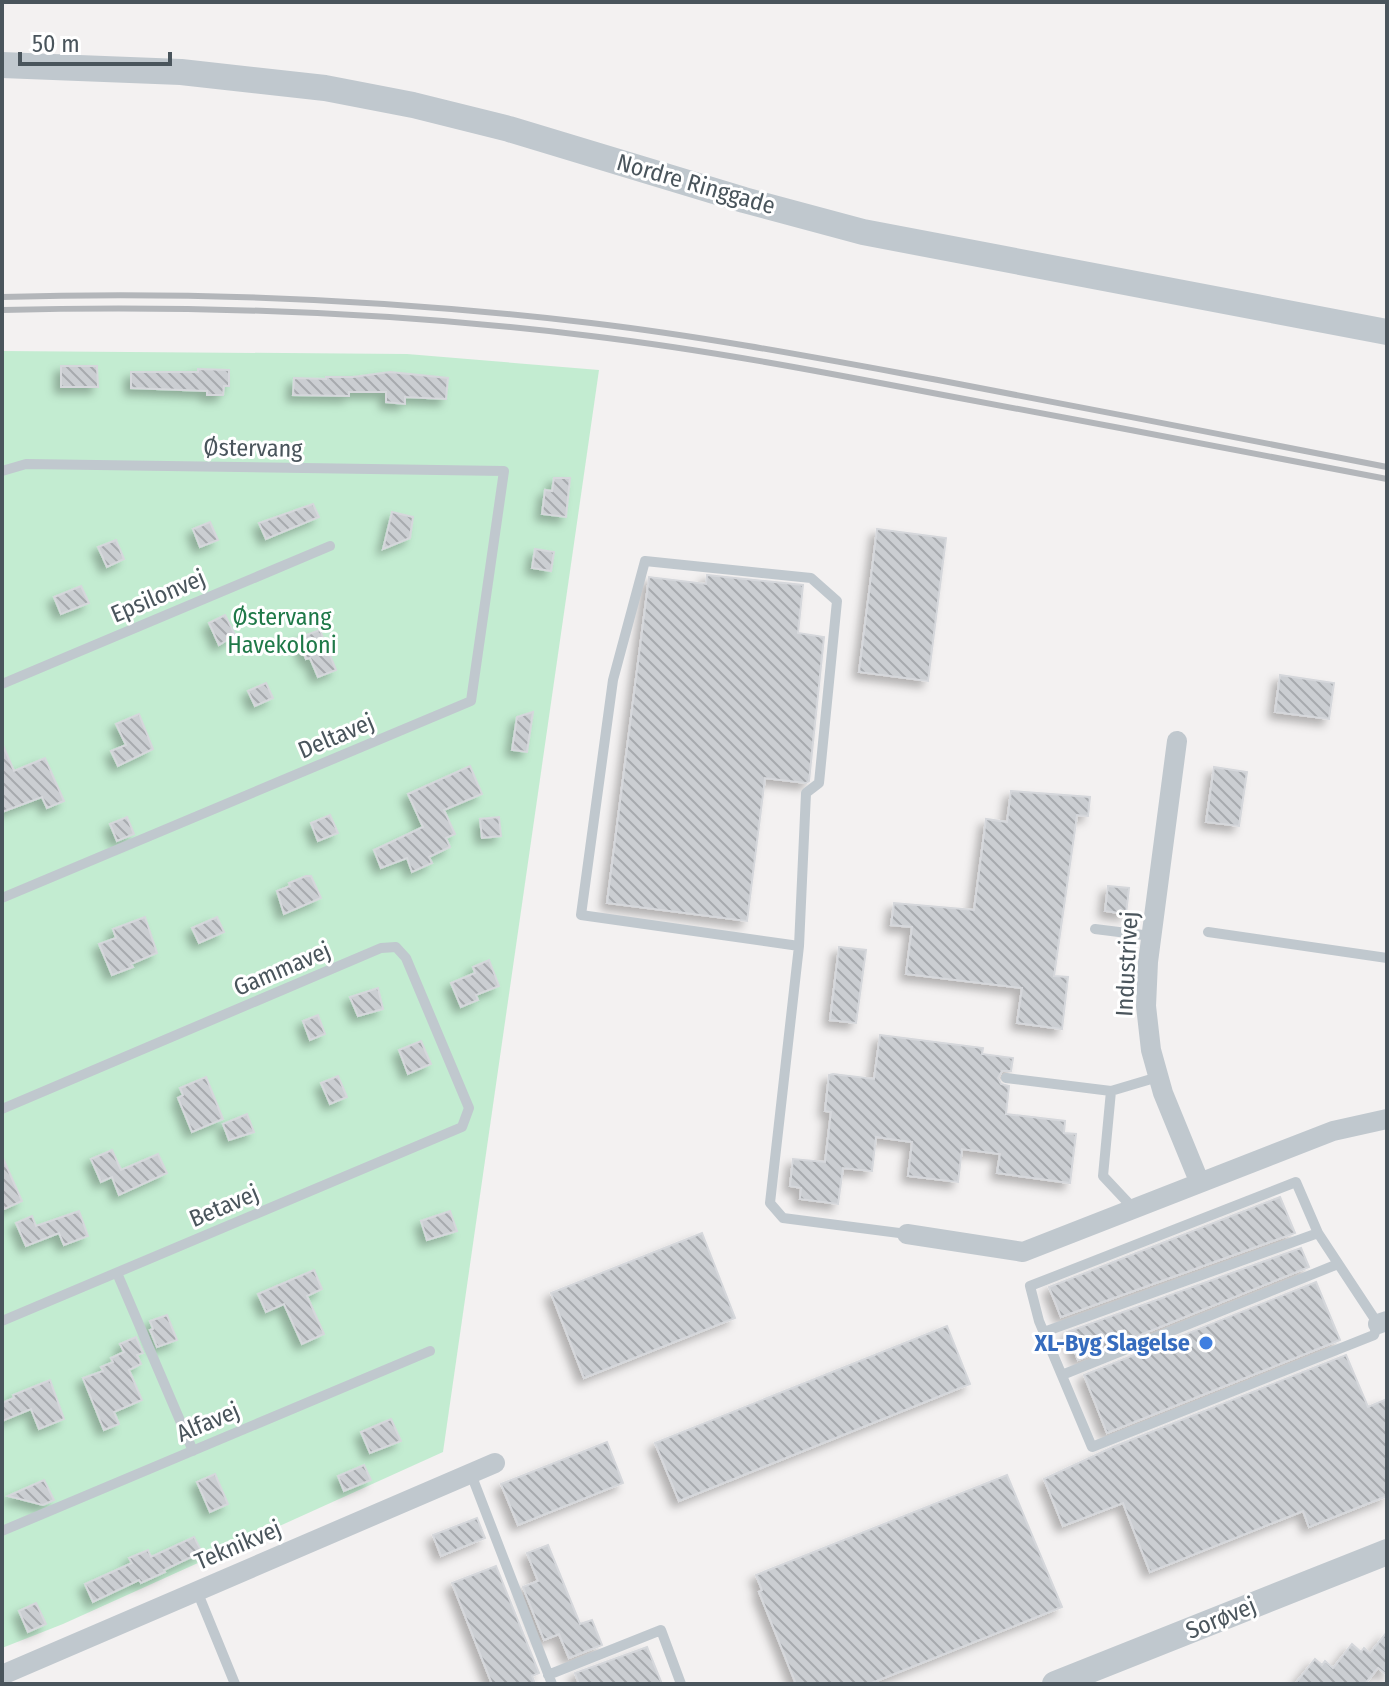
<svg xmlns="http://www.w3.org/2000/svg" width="1389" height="1686" viewBox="0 0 1389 1686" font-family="'Fira Sans Condensed',sans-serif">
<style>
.garden{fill:#c3ecd1}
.building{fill:url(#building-back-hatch);stroke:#d5d7db;stroke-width:2;filter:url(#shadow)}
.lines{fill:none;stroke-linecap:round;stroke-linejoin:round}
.service{stroke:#c0c8ce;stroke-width:10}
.minor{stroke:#c0c8ce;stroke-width:20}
.tertiary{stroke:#c0c8ce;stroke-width:26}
.rail{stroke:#b3b6ba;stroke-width:6}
.shop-dot{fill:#3f7fe0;stroke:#fff;stroke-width:3}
.labels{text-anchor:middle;stroke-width:6;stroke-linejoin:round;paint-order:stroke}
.street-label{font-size:24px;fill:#4a555c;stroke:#fff}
.park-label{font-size:24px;fill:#1f7948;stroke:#fff}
.shop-label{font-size:24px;font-weight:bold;fill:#366cbe;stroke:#fff;text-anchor:end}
</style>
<defs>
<pattern id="building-back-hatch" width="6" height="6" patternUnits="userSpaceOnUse" patternTransform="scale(2)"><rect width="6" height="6" fill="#cbced2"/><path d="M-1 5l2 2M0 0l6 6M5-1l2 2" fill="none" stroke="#a7aaae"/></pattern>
<filter id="shadow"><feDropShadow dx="-6" dy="6" stdDeviation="4" flood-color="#0004"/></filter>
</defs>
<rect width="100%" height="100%" fill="#f3f1f1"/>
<!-- garden -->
<path class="garden" d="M2,351L407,354L599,370L443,1452L63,1624L2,1648Z"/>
<!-- building -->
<path class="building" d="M61,366H97L98,387H61Z
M198,369L229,370V386H224L223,395H207V391L131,388V372H198Z
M390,372L448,378L446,399L405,397V404L386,402V392H349V396L293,395L294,378L326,379V377H353Z
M554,478H570L566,517L542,514L545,490L552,491Z
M313,504L319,517L266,539L259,523Z
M392,512L413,517L410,538L383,549Z
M210,522L218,540L200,547L193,529Z
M877,529L946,538L928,681L859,672Z
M116,540L124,559L107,567L98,547Z
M535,549L554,552L551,571L532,568Z
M707,575L803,585L798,633L824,637L809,781L806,783L765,778L747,921L607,903L649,577L706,584Z
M81,586L89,603L61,614L54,597Z
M225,615L235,635L219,645L209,623Z
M320,630L336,670L318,677L310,658L306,659L298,638Z
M1280,675L1334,683L1329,719L1275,712Z
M266,683L273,698L255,706L248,691Z
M533,712L527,752L512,750L517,717Z
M139,714L153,749L118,766L111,751L126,745L116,724Z
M2,743L14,771L45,758L64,801L47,808L42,797L2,812Z
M470,766L482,794L444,810L455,834L446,838L450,847L429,857L432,863L412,872L407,858L381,868L374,850L423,827L408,794Z
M1214,767L1247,772L1239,826L1206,822Z
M1011,791L1090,797L1088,816L1077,815L1054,976L1068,977L1062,1029L1017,1023L1022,988L906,974L912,927L891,925L894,903L974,910L986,819L1007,822Z
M330,815L338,833L318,841L311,823Z
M127,817L134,834L117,841L110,824Z
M499,817L501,836L482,838L480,819Z
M306,876H311L321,898L284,914L277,891L290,886L289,883Z
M1108,886L1129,888L1126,914L1105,911Z
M145,917L157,953L131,964L133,967L112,975L99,944L116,938L113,929Z
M217,917L224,932L199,943L192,928Z
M839,947L866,950L856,1023L830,1020Z
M489,960L499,986L476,995L478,1000L461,1007L451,983L475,973L473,967Z
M378,988L383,1009L358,1016L350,997Z
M318,1015L325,1034L310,1040L303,1021Z
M880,1035L983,1048L982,1054L1013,1058L1011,1071H1002L998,1078L1001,1084L1009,1086L1006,1114L1065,1121L1064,1133L1076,1134L1070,1183L997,1173L1000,1154L962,1149L958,1182L908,1176L912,1142L876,1137L872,1171L843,1168L838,1204L800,1199L801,1188L790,1186L793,1159L825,1162L831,1112L825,1111L829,1075L833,1074L874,1079Z
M421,1041L431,1064L408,1074L399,1050Z
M338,1076L347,1097L330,1104L321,1083Z
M206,1077L223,1119L192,1132L178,1098L183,1095L180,1088Z
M247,1114L254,1132L229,1140L223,1124Z
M112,1150L121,1170L158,1154L167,1173L119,1195L112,1177L101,1182L91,1159Z
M2,1156L22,1201L2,1210Z
M1280,1197L1295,1233L1061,1317L1049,1287Z
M79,1211L88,1236L64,1245L59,1233L26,1246L16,1223L32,1216L36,1226Z
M450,1211L457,1231L427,1240L421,1221Z
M702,1233L735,1318L584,1378L551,1293Z
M1301,1248L1309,1267L1078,1360L1067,1332Z
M314,1270L322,1289L307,1296L324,1334L302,1344L284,1304L266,1312L258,1294Z
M1316,1282L1340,1340L1107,1433L1084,1375Z
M167,1315L177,1340L157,1347L150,1330L153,1329L150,1321Z
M947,1326L970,1384L679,1501L655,1443Z
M136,1337L143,1353L137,1355L141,1364L129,1370L142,1400L114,1412L119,1424L104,1430L83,1378L103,1371L101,1367L113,1362L111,1358L124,1352L120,1344Z
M1346,1355L1368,1407L1387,1399V1496L1309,1527L1303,1511L1150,1572L1123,1503L1063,1526L1044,1479L1113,1447Z
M50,1380L64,1419L39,1429L31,1409L2,1421V1403L14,1398L13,1395Z
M391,1419L401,1441L370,1453L361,1432Z
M607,1442L623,1483L518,1525L501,1484Z
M364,1465L371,1480L344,1491L338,1476Z
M215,1474L228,1504L210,1512L197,1482Z
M1007,1475L1062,1607L869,1684H796L759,1592L762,1590L756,1575Z
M44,1480L54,1500L43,1505L8,1496Z
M477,1518L485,1538L441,1556L433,1535Z
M194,1537L202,1552L164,1570L165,1572L141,1583L139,1580L93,1602L85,1584L132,1563L129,1558L148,1550L151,1557Z
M548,1545L580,1624L592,1620L602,1645L569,1658L559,1634L544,1640L523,1587L538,1581L527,1553Z
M496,1566L539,1673L532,1676L535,1684H492L452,1583Z
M36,1603L46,1624L28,1632L19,1611Z
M1387,1632V1675L1378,1668L1365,1684H1295L1315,1659L1322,1665L1325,1661L1333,1668L1352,1644L1361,1652L1364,1648L1370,1653Z
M647,1647L662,1684H579L575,1673Z"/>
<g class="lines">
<!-- service -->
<path class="service" d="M2,471L26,464L504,471L471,701L2,898
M2,684L330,546
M1095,929L1151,936
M1208,932L1387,958
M799,946L581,915L613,680L645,561L811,578L837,601L819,783L806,793L799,946L770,1203L783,1218L907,1234
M1006,1078L1111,1091
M2,1109L381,948L396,947L406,958L469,1108L462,1127L2,1321
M1296,1182L1318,1233L1378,1324L1374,1335L1092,1447L1039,1321L1030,1286Z
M1133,1208L1103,1176L1111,1091L1158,1077
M117,1273L193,1451
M1044,1332L1318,1233
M1062,1375L1338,1264
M471,1474L552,1684
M2,1531L430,1351
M197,1591L235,1684
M548,1675L661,1630L681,1684"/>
<!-- minor -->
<path class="minor" d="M1177,741L1148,962L1146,1006L1151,1050L1163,1093L1199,1181
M907,1234L1023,1252L1333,1131L1387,1119
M1378,1324L1387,1321
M2,1675L495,1463"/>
<!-- tertiary -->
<path class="tertiary" d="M2,65L181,72L325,88L413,105L509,129L744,200L863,232L1387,332
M1055,1684L1387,1552"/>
<!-- rail -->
<path class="rail" d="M2,297C199,291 395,300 591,323C708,337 823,359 938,380C1088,408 1237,438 1387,467
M2,310C199,305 395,312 591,336C708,350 823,372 938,394C1088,421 1237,451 1387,479"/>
</g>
<!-- markers -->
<circle class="shop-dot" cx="1206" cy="1343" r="8"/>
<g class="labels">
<!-- street labels -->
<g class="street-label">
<text transform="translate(696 184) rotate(16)" y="8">Nordre Ringgade</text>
<text transform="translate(253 448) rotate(1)" y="8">Østervang</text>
<text transform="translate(158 596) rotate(-23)" y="8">Epsilonvej</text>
<text transform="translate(336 736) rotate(-23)" y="8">Deltavej</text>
<text transform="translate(1127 964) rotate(-87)" y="8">Industrivej</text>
<text transform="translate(282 969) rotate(-23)" y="8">Gammavej</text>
<text transform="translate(224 1206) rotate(-23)" y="8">Betavej</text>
<text transform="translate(208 1422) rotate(-23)" y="8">Alfavej</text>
<text transform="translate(238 1545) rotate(-23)" y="8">Teknikvej</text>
<text transform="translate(1221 1618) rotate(-22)" y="8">Sorøvej</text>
</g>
<!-- park labels -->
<g class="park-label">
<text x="282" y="625">Østervang<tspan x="282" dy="28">Havekoloni</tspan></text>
</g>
<!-- shop labels -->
<g class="shop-label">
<text x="1190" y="1351">XL-Byg Slagelse</text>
</g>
</g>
<!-- border -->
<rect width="1389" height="1686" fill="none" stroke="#4a555c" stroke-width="8"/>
<!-- scale -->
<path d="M20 52v12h150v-12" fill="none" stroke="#4a555c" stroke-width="4"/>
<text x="32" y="52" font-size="24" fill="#4a555c" stroke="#ffffff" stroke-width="6" paint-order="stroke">50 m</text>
</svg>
